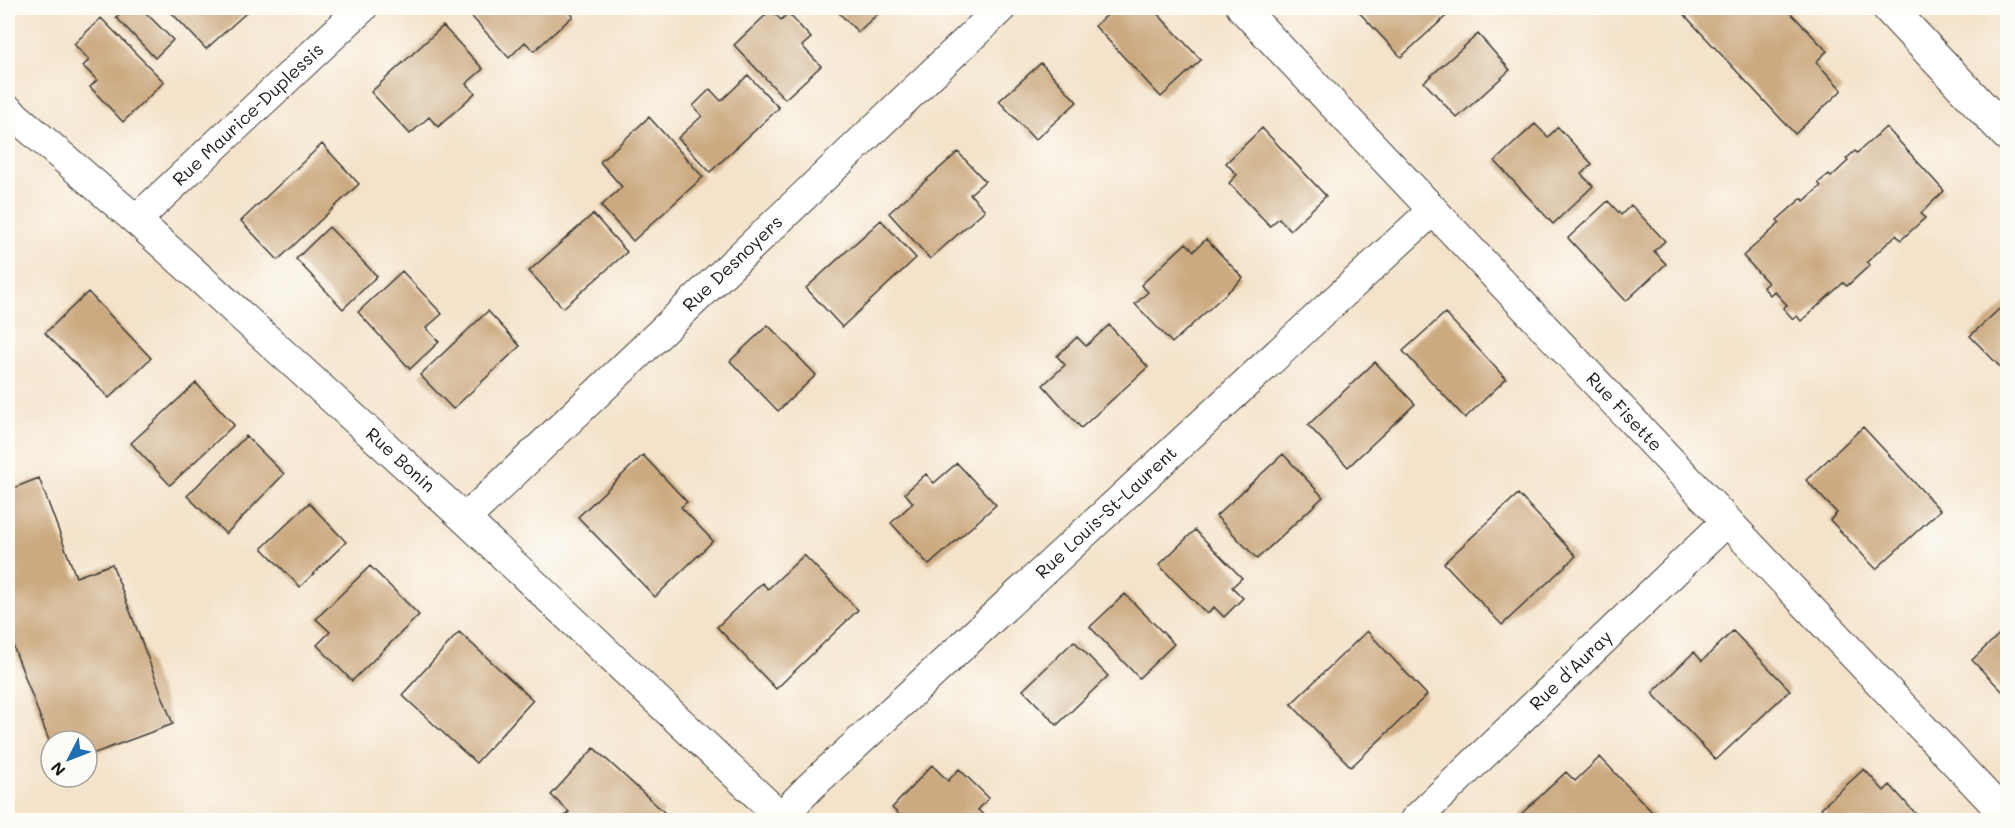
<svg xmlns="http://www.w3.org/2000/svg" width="2015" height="828" viewBox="0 0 2015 828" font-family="Mali,sans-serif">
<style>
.building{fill:#ccaa81}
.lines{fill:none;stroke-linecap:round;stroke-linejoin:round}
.minor-casing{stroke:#3c3a36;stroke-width:32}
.tertiary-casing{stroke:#3c3a36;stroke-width:35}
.minor{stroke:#fff;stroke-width:30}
.tertiary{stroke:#fff;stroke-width:33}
.labels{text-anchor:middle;stroke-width:4.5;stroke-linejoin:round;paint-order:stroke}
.street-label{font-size:18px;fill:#1c1c1c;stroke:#fdfcf7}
</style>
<rect width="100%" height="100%" fill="#fdfcf7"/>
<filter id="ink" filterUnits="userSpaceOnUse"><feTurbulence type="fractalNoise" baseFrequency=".0167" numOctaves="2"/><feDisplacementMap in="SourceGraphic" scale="12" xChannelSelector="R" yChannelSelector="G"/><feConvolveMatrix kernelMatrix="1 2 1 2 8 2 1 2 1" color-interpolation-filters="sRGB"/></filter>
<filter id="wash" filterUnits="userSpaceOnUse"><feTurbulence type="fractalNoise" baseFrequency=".008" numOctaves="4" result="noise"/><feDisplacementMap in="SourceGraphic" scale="24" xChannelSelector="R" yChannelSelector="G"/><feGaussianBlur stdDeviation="1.35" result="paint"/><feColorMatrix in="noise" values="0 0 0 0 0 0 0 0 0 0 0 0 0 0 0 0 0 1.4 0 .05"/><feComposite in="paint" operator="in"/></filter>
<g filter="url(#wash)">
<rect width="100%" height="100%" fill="#f4e3ca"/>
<g id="blocks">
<!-- building -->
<path class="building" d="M126,8H141L173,40L155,58L116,17Z
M167,8H241L246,13L206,49Z
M467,8H565L573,16L534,51L525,42L509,58L465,9Z
M834,8H884L858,32Z
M1115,8H1152L1201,60L1161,97L1095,26Z
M1355,8H1455L1401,57Z
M1678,8H1786L1827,51L1816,62L1842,90L1795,134Z
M1998,8H2008V17Z
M771,10L781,20L788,13L811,38L802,46L821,66L785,99L734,45Z
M101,18L164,82L123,122L90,87L97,80L83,66L89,60L74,44Z
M443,26L483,69L466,84L475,93L438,127L429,117L410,134L371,92Z
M1478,34L1510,70L1457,118L1424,82Z
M1041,63L1077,102L1035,140L999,101Z
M748,75L779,108L710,172L678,138L702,116L693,106L710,89L721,101Z
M649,117L703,177L633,241L601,206L622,187L600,162Z
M1535,124L1548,137L1558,127L1592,164L1581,174L1593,186L1553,224L1495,161Z
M1886,127L1944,191L1921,213L1925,218L1901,240L1896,235L1867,262L1870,265L1847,286L1843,283L1801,321L1797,316L1793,319L1783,308L1787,305L1774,291L1770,295L1763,287L1768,283L1743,256L1780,223L1777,220L1802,198L1804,201L1821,186L1818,183L1829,174L1831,177L1848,161L1846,159L1855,151L1857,153Z
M1262,128L1326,196L1290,230L1279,218L1270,226L1229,183L1237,175L1226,163Z
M322,144L359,184L278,260L241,221Z
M958,152L985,181L970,194L985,210L930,259L889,213Z
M1608,201L1621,215L1631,205L1665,241L1654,251L1666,264L1626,301L1568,238Z
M593,214L627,252L563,308L529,271Z
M881,220L916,258L842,327L806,288Z
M329,227L377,276L343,309L296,259Z
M1206,239L1243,278L1172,343L1135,304L1148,292L1141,285L1186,243L1194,251Z
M402,271L442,314L426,328L439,342L410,369L358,312Z
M88,292L151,358L109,398L45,333Z
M2008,301V375L1970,336Z
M488,311L520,346L453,409L420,375Z
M1445,313L1506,379L1465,418L1403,351Z
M768,325L816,375L778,411L730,361Z
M1109,325L1148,367L1081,428L1043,385L1065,365L1057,356L1077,337L1086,346Z
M1375,362L1415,404L1348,467L1308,425Z
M196,383L234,425L170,485L131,443Z
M1863,427L1940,510L1876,569L1830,520L1837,513L1806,480Z
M246,436L284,474L226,534L187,496Z
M1283,454L1323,497L1257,559L1216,516Z
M643,455L687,502L681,507L713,541L655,597L578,517Z
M957,463L996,505L929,565L891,523L913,503L905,493L926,474L934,483Z
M39,478L76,577L112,564L173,724L87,756V741H51V746L8,632V490Z
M1518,494L1576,556L1502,625L1444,563Z
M309,503L346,542L300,587L262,548Z
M1195,530L1242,578L1232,587L1243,598L1224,617L1214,607L1207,614L1159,565Z
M804,555L858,610L776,689L717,627L762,583L768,589Z
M370,566L419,615L352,681L317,645L330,632L316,619Z
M1125,594L1174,644L1139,678L1090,627Z
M2008,626V697L1972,660Z
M1367,631L1427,695L1351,767L1291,704Z
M1733,631L1790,690L1716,760L1652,693L1694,652L1702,661Z
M459,632L533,700L476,763L402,695Z
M1074,641L1108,676L1057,725L1023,690Z
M594,748L664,812L656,820H561L569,812L551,795Z
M1600,757L1655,815L1649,820L1516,819L1566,772L1575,781Z
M932,765L948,781L959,769L989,798L978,810L989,820H905L892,808Z
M1864,769L1884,791L1890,785L1916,814L1910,820H1832L1821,808Z"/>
</g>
</g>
<g filter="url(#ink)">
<use href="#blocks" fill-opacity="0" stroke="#3c3a36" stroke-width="1.5"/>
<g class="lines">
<defs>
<g id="minor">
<path id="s1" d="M1242,8L2008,818"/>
<path id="s2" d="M8,110L136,220L465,519L784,820"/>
<path id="s3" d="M136,220L362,8"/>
<path id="s4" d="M465,519L1001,8"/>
<path id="s5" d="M780,818L810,787L1433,210"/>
<path id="s6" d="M1415,820L1727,521"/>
</g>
<path id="tertiary" d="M1889,8L2008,135"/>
</defs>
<!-- minor casing -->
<use href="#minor" class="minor-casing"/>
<!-- tertiary casing -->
<use href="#tertiary" class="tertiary-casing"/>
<!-- minor -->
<use href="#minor" class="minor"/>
<!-- tertiary -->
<use href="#tertiary" class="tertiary"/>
</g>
</g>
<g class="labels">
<!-- street labels -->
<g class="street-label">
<text dy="6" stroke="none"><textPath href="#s3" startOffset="154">Rue Maurice-Duplessis</textPath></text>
<text dy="6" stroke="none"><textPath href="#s4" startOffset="370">Rue Desnoyers</textPath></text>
<text dy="6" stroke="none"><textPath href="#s1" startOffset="556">Rue Fisette</textPath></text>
<text dy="6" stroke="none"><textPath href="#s2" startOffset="526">Rue Bonin</textPath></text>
<text dy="6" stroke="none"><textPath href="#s5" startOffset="447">Rue Louis-St-Laurent</textPath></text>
<text dy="6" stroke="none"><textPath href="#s6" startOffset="216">Rue d'Auray</textPath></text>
</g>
</g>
<!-- margin -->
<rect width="2015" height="828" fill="none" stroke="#fdfcf7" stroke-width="30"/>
<!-- north arrow -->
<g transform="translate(69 759) rotate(228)"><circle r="28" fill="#fdfcf7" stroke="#a3a29f" stroke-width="1.5"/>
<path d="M0-4.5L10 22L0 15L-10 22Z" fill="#1f6fb2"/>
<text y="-9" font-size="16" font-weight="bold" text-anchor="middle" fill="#1c1c1c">N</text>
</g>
</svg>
